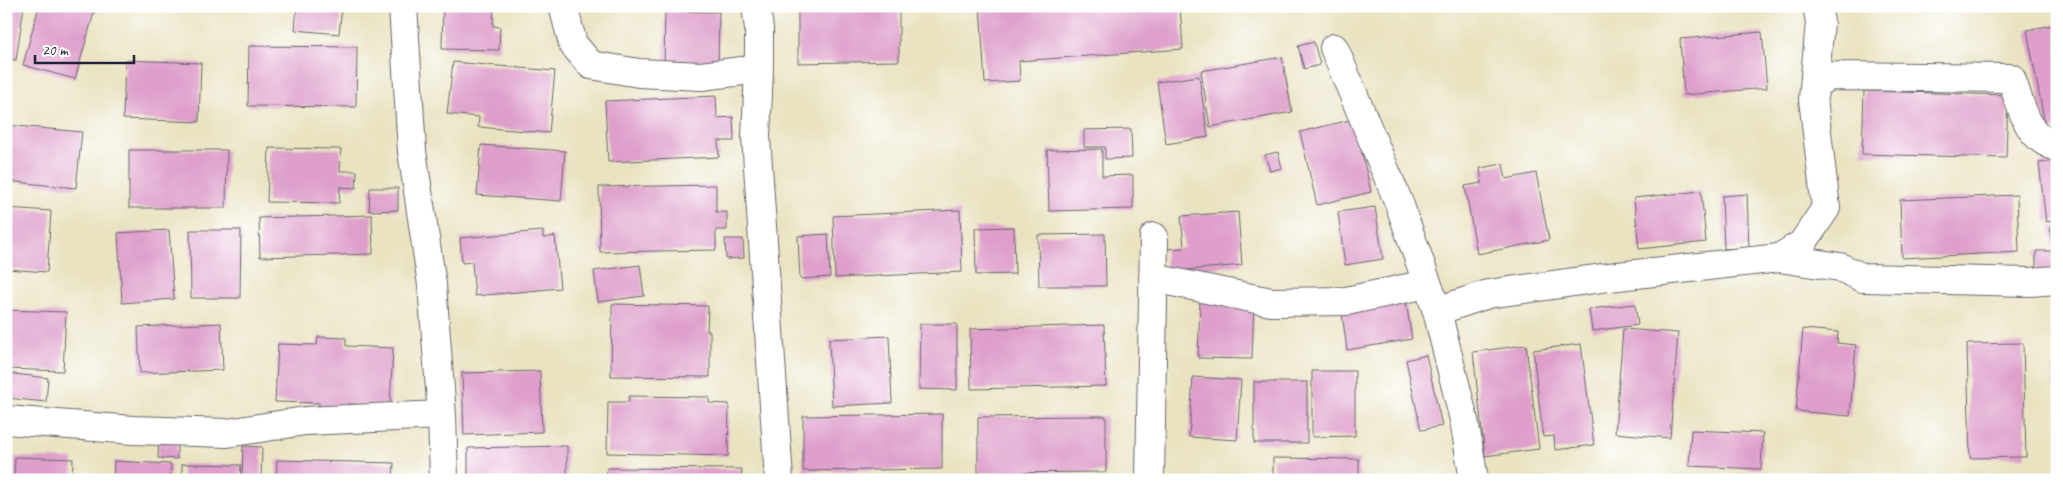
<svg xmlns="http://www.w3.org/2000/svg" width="2063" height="486" viewBox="0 0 2063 486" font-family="Caveat,sans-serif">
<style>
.building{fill:#de9fcb}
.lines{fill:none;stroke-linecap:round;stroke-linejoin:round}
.minor-casing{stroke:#68666a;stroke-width:30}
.minor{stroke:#fff;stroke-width:28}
</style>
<rect width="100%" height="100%" fill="#fff"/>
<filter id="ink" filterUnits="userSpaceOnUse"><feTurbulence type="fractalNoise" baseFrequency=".02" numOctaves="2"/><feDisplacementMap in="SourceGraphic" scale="10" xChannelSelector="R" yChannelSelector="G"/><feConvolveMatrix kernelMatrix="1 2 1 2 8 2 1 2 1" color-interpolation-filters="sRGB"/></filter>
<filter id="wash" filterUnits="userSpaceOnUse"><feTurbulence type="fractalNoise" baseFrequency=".0096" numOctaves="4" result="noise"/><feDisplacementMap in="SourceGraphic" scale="20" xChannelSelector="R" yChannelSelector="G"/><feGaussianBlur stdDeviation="1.12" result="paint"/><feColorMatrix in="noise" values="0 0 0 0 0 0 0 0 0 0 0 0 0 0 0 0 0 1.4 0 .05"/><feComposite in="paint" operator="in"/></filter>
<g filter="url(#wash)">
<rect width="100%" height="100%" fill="#eae3c2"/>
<g id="blocks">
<!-- building -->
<path class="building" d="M6,6H24L16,60L6,59Z
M39,6H84L95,9L75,79L23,65Z
M297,6H342L339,34L295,30Z
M443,6H494L493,26L500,27L499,50L442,49Z
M980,6H1180L1183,49L1019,61L1020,81L985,83Z
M1607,6H1654L1655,8L1607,9Z
M899,7V61L798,63V8Z
M665,11L719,12L718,68L664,67Z
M2057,24V129L2046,130L2027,30Z
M1762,32L1767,88L1684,95L1680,39Z
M1314,42L1320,65L1304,69L1298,46Z
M249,46L357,47L356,107L248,106Z
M1282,57L1292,112L1210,127L1201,71Z
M125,60L201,63L199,122L123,119Z
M453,62L555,71L549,133L478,127L479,117L447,114Z
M1199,76L1208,137L1166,144L1157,82Z
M1864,91L2008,95L2006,158L1862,154Z
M716,96L717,118L733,117L734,141H718L719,157L608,162L605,101Z
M1354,119L1371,192L1317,205L1300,132Z
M6,125L82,132L76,188L6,181Z
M1131,129L1132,158L1105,159V147H1084V130Z
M481,145L565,151L561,201L477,195Z
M269,148L341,149L340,171H357L356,188L340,187L339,203L267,202Z
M1102,149V176L1133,175V209L1049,211L1047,150Z
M129,150H227L226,208H129Z
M1278,152L1282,168L1270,171L1265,155Z
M2057,161V220L2046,222L2039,163Z
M1503,164L1506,179L1536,173L1549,240L1477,254L1465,186L1482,183L1480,168Z
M716,185V212H727V230H716V250L600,252L599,187Z
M370,188H398V210L369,211Z
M1701,191L1706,242L1639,249L1634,198Z
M1747,194L1749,248L1724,249L1722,196Z
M2017,195L2019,252L1902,258L1900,200Z
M1375,207L1383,259L1345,265L1338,212Z
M6,208L51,211L47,272L6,269Z
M960,210L962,272L835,278L833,216Z
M1238,212L1242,265L1166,272L1165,249L1184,248L1181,216Z
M372,215L373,254L260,257L259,218Z
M2057,226V269H2056L2050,227Z
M1014,227L1015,274L976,275L975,228Z
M169,230L174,299L122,303L118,233Z
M190,230H241L240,298H191Z
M543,231V238L555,236L560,288L475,296L472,262L462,263L460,238Z
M828,234L830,277L800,279L798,236Z
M1105,234L1106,286H1039L1038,235Z
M725,239H743L744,258L726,259Z
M2036,251H2053V271H2036Z
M640,265L644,296L598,302L594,271Z
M1405,296L1412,339L1347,350L1341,306Z
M1200,301L1254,302L1252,359L1198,358Z
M612,304L708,306L707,331H710V377L611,376Z
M1635,304L1638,325L1592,331L1589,309Z
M6,310L66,312L63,371L6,369Z
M221,323L223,370L140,373L138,327Z
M920,324H957V390L919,389Z
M1104,325L1106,386L971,389L970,329Z
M1623,329L1678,333L1670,438L1615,433Z
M1803,329L1838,332L1837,343L1856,345L1850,416L1796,411Z
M889,336L892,403L832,406L829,339Z
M318,337L346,338V346L393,348L390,405L347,404V409L319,408V403L275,402L278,344L317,345Z
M2023,343L2026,457L1970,458L1967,344Z
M1581,344L1594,445L1555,450L1554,436L1543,437L1533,350Z
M1526,345L1539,449L1485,456L1473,352Z
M1426,355L1442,426L1421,430L1406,360Z
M2053,364H2057V388H2053Z
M540,371L542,432L464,435L462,373Z
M1312,371H1355V436L1312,437Z
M6,373L48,378L46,402L6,398Z
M1193,377L1241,380L1237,440L1189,437Z
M1254,382H1307V443H1254Z
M629,396L709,397V403L729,404L728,456L607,453L608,402H629Z
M942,414V469L803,471V416Z
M1106,416V472L978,473V417Z
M1691,430L1763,433L1761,469L1689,466Z
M159,435L177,436V459L158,458Z
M243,446L262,447L261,480H242Z
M567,446V480H468V448Z
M15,457L73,459L72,480H14Z
M1273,458L1359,459V477H1368V480H1273Z
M277,460L394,463L393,480H276Z
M114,461L171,464L170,480H113Z
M182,464L241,465L240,480H182Z
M607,468L742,469L741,480H606Z"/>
</g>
</g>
<g filter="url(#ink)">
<use href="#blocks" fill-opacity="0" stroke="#68666a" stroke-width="1"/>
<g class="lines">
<defs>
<path id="minor" d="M403,6L412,151L432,285L442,415L444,480
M563,6L573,44L591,65L639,73L701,76L759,69
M756,6L759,29V69L756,137L779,480
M1334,48L1399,203L1437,311L1464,420L1474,480
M1815,84L1830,76L2011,78C2021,104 2026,139 2057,147
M1779,258L1802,244L1826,208L1813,99L1820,22L1817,6
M1153,278L1271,302L1346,301L1427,284
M1437,311L1488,294L1609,277L1779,258L1840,267L1863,278L2029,282L2057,280
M6,420L133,430L227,433L305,421L442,415
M1150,480L1154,237"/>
</defs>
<!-- minor casing -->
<use href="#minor" class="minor-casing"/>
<!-- minor -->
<use href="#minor" class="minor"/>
</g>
</g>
<!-- margin -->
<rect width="2063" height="486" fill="none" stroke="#fff" stroke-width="25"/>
<!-- scale -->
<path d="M35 55v8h99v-8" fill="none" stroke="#22223b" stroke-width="2.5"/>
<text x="42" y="55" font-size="15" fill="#22223b" stroke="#ffffff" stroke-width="4" paint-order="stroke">20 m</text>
</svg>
